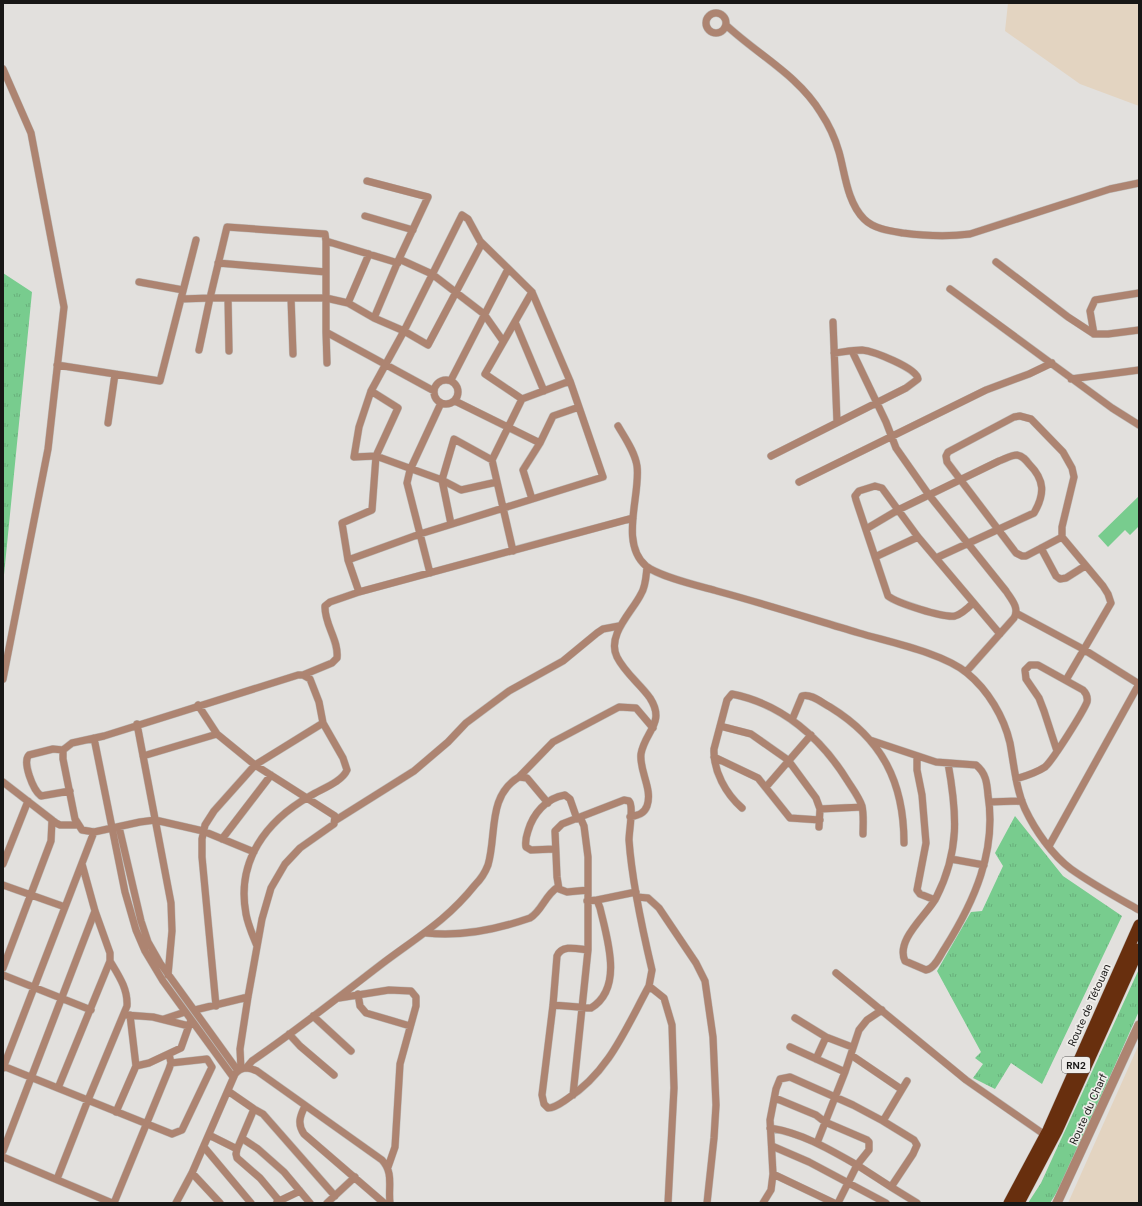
<svg xmlns="http://www.w3.org/2000/svg" width="1142" height="1206" viewBox="0 0 1142 1206" font-family="'DM Sans',sans-serif">
<style>
.industrial{fill:#e3d4c1}
.grass{fill:url(#grass-tufts)}
.park{fill:#78cc8e}
.lines{fill:none;stroke-linecap:round;stroke-linejoin:round}
.minor-casing{stroke:#bebcb9;stroke-width:8}
.tertiary-casing{stroke:#bebcb9;stroke-width:10}
.trunk-casing{stroke:#bebcb9;stroke-width:12}
.minor{stroke:#ad8471;stroke-width:7}
.tertiary{stroke:#ad8471;stroke-width:9}
.trunk{stroke:#682f0e;stroke-width:11}
.labels{text-anchor:middle;stroke-width:3.5;stroke-linejoin:round;paint-order:stroke}
.shield{fill:#efedea;stroke:#585756;stroke-width:1}
.shield-label{font-size:10px;font-weight:bold;fill:#181716}
.street-label{font-size:11px;fill:#181716;stroke:#efedea}
</style>
<defs>
<pattern id="grass-tufts" width="24" height="20" patternUnits="userSpaceOnUse"><rect width="24" height="20" fill="#78cc8e"/><path d="M3 7l-1-3M5 7V3M7 7l1-3M15 17l-1-3M17 17v-4M19 17l1-3" fill="none" stroke="#67ae7a"/></pattern>
</defs>
<rect width="100%" height="100%" fill="#e2e0dd"/>
<!-- industrial -->
<path class="industrial" d="M1008,3H1139V106L1080,84L1005,31Z
M1139,1044V1203H1068Z"/>
<!-- grass -->
<path class="grass" d="M3,273L32,292L3,585Z
M1015,816L1063,876L1122,916L1042,1084L1011,1063L995,1089L973,1078L983,1064L975,1058L981,1052L937,971L971,912L982,911L1003,866L995,853Z
M1139,969V1011L1064,1181L1050,1203H1028L1041,1183Z"/>
<!-- park -->
<path class="park" d="M1139,496V526L1130,535L1125,530L1108,547L1098,536Z"/>
<g class="lines">
<defs>
<path id="minor" d="M706 23a10 10 0 1 1 20 0a10 10 0 1 1-20 0Z
M726,25C758,55 798,75 821,113C829,125 835,138 839,152C845,173 847,202 864,219C874,229 890,231 903,233C926,236 947,237 970,234L1110,189L1139,183
M3,69L31,133L64,307L48,449L3,679
M367,181L428,197L399,259
M365,216L413,230
M326,241L325,234L227,227L210,298H326L348,303
M482,243L428,345L404,331L374,318L399,259L432,274L484,314L503,341
M369,254L348,303L374,318
M996,262L1068,317L1094,334H1108L1139,330
M218,263L326,272
M398,263L326,241V332L434,391
M139,282L183,290
M950,289L1112,408L1139,425
M228,298L229,351
M291,298L293,354
M181,299L210,298L199,350
M515,322L544,391
M833,322L837,422
M326,332L327,363
M1094,334L1090,311L1095,300L1139,293
M852,351L886,422L896,448L929,495L1006,591C1011,599 1020,608 1014,618L966,672
M57,365L160,381L196,240
M1071,379L1139,370
M451,380L508,269
M434 392a12 12 0 1 1 24 0a12 12 0 1 1-24 0Z
M522,399L485,374L532,292
M455,401L540,443
M108,423L115,374
M618,426C625,438 635,452 637,466C641,494 619,543 646,566C660,577 699,586 717,591C765,604 812,619 859,633C889,642 943,653 967,673C988,690 1004,717 1010,743C1014,765 1016,789 1025,809C1035,830 1052,855 1071,869C1092,884 1116,897 1139,910
M771,456L906,388L918,379C917,368 873,351 862,350C853,350 843,352 834,353
M799,482L986,390L1029,374L1052,363
M532,499L523,470L540,443L553,416L579,407
M451,524L442,480L454,439L492,460
M866,529L898,510L999,461C1005,459 1011,455 1017,455C1023,456 1026,460 1029,464C1045,480 1045,494 1034,513L936,558
M1062,537L1026,556H1022L1016,553L947,462L946,456L948,452L1014,417L1020,416L1031,419L1063,452L1072,468L1074,477L1062,527V537L1103,586L1108,594L1111,603L1066,680
M1041,548L1056,576L1060,579L1066,578L1085,566
M513,551L492,460L522,399L570,381
M875,557L918,537
M348,560L342,523L372,510L376,456L398,408L371,391
M430,573L407,483L410,470L441,403
M359,592L348,560L420,534L603,477L570,381L532,292L480,241L468,219L462,215L404,331L371,391L359,427L354,457L376,456L442,480L461,490L497,482
M973,603C968,608 962,614 955,616C943,618 897,603 888,596L856,500L855,496L859,491L875,486L882,488L918,537L1000,634
M1016,613L1083,649L1139,684
M303,675L332,663L337,658C339,640 324,624 325,606L330,602L359,592L633,518
M198,705L217,734L255,765L335,816L334,824L300,848L285,864L271,888L262,919L248,997L240,1049L241,1069
M792,720L802,696C811,693 822,703 830,707C882,739 904,782 904,843
M137,724L171,903L172,931L168,975
M720,726L751,734L788,760L816,798L820,809L819,827
M94,738L125,892L136,930L145,951L163,981L233,1077
M870,740L936,762L976,765C986,773 987,783 988,795C997,851 974,902 945,948C940,955 935,969 926,970L905,961C895,940 927,915 936,898C960,851 957,813 948,763
M63,750L53,749L29,755C22,762 33,790 41,796L70,791
M143,756L217,734
M917,756V770L922,795L926,843L917,890L920,894L935,900
M714,757L758,778L790,818L820,820
M519,777L553,742L619,707L636,708L653,728
M1016,779C1026,776 1036,773 1045,767C1053,760 1083,712 1087,702C1088,697 1087,694 1083,690L1038,665H1030L1025,670L1026,679L1039,698L1044,711L1057,751
M3,782L56,823L60,825H77
M766,787L811,735
M989,802L1022,801
M742,808C726,794 713,771 714,749L727,700L732,694C782,704 821,738 847,780C852,788 859,797 862,806C864,815 863,825 863,834
M820,809L862,807
M630,817C638,815 644,814 647,806C653,789 639,771 641,754C645,731 666,723 650,698C640,684 625,673 617,657C606,635 633,611 641,594C646,586 646,576 647,567
M336,820L414,771L448,742L466,723L509,691L563,661L597,633L603,629L619,626
M119,827L141,921L148,942L160,963L238,1071
M222,839L271,775
M1049,846L1139,684
M554,849L531,850L526,847C525,842 526,837 528,831C533,814 546,798 565,795L570,799L577,819
M951,859L984,865
M3,864L28,801
M3,885L65,907
M588,890L567,892L559,889L557,877L555,831L562,824L624,800L629,801C634,806 629,831 629,840C632,883 642,928 652,970L649,986C626,1028 609,1072 567,1099C561,1103 555,1108 548,1108L544,1104L542,1095L553,1005L557,956C562,944 578,949 588,950
M637,897L648,898L659,908L696,963L705,981L713,1037L716,1105L714,1138L707,1203
M597,900L636,892
M426,933C460,937 498,929 530,918C542,911 545,895 558,887
M257,946C253,936 248,925 246,914C236,861 266,821 310,796C321,789 342,782 347,770L343,758L323,723
M3,968L51,841L52,820
M836,973L966,1080L1045,1135
M3,975L91,1010
M649,986L664,998L672,1025L674,1088L668,1203
M358,994L360,1006L366,1013L410,1026
M339,998L389,990L411,991L416,997V1006L400,1064L395,1147L388,1167
M553,1005L591,1008C624,988 607,938 600,908L597,900L587,901
M216,1006L202,857V839L205,825L214,811L255,765L323,723L319,702L310,679L303,675H298L104,736L72,743L63,750V759L75,819L82,830L94,832L140,822L155,820L203,831L254,852
M195,1010L248,997
M126,1015L153,1017L189,1026
M313,1016L351,1051
M795,1018L826,1037L852,1047
M164,1019L185,1012
M289,1034L300,1046L334,1075
M790,1047L845,1072
M851,1055L901,1089
M816,1059L826,1037
M3,1066L172,1134L182,1130L212,1067L207,1059L171,1063
M136,1066L149,1063L181,1048L191,1020
M3,1068L94,832
M246,1068L252,1061C297,1030 340,996 383,963C419,936 447,920 475,885C481,879 485,873 488,865C497,835 487,796 519,777L527,778L548,803
M58,1088L110,961V953L95,911L82,864
M573,1095L588,950V857L584,826L580,817
M775,1098L816,1115L825,1122L867,1140L869,1142V1150L857,1165L891,1187L913,1154L917,1145L914,1140L883,1121
M305,1106C300,1116 297,1124 304,1134L384,1203
M254,1109L263,1114L335,1196
M116,1112L136,1066L130,1015
M770,1128C802,1133 829,1149 857,1165L838,1203
M209,1135L237,1149L254,1109L228,1091
M243,1139L258,1149L284,1172L310,1203
M817,1143L845,1072L859,1030L867,1020L882,1010
M772,1146L809,1162L886,1203
M204,1147L251,1203
M237,1149L236,1154L237,1158L260,1178L281,1203
M3,1151L95,911
M3,1157L112,1203
M192,1173L220,1203
M57,1179L88,1100L127,1006C128,989 119,976 110,961
M891,1187L917,1203
M277,1202L300,1191
M114,1203L169,1069L171,1063L169,1054
M176,1203L192,1173L235,1074C242,1066 249,1067 257,1071L382,1160C394,1173 388,1187 390,1203
M327,1203L355,1177
M763,1203L771,1190L773,1174
M834,1203L773,1174L770,1120L776,1089L780,1079L790,1077L853,1105L883,1121L907,1081"/>
<path id="tertiary" d="M1057,1203L1139,1025"/>
<path id="trunk" d="M1009,1203L1048,1130L1139,925
M1019,1203L1057,1131L1139,949"/>
</defs>
<!-- minor casing -->
<use href="#minor" class="minor-casing"/>
<!-- tertiary casing -->
<use href="#tertiary" class="tertiary-casing"/>
<!-- trunk casing -->
<use href="#trunk" class="trunk-casing"/>
<!-- minor -->
<use href="#minor" class="minor"/>
<!-- tertiary -->
<use href="#tertiary" class="tertiary"/>
<!-- trunk -->
<use href="#trunk" class="trunk"/>
</g>
<g class="labels">
<!-- shield labels -->
<rect class="shield" x="1062" y="1057" width="28" height="16" rx="3"/>
<g class="shield-label">
<text x="1076" y="1069">RN2</text>
</g>
<!-- street labels -->
<g class="street-label">
<text transform="translate(1089 1005) rotate(-66)" y="4">Route de Tétouan</text>
<text transform="translate(1088 1109) rotate(-66)" y="4">Route du Charf</text>
</g>
</g>
<!-- border -->
<rect width="1142" height="1206" fill="none" stroke="#181716" stroke-width="8"/>
</svg>
